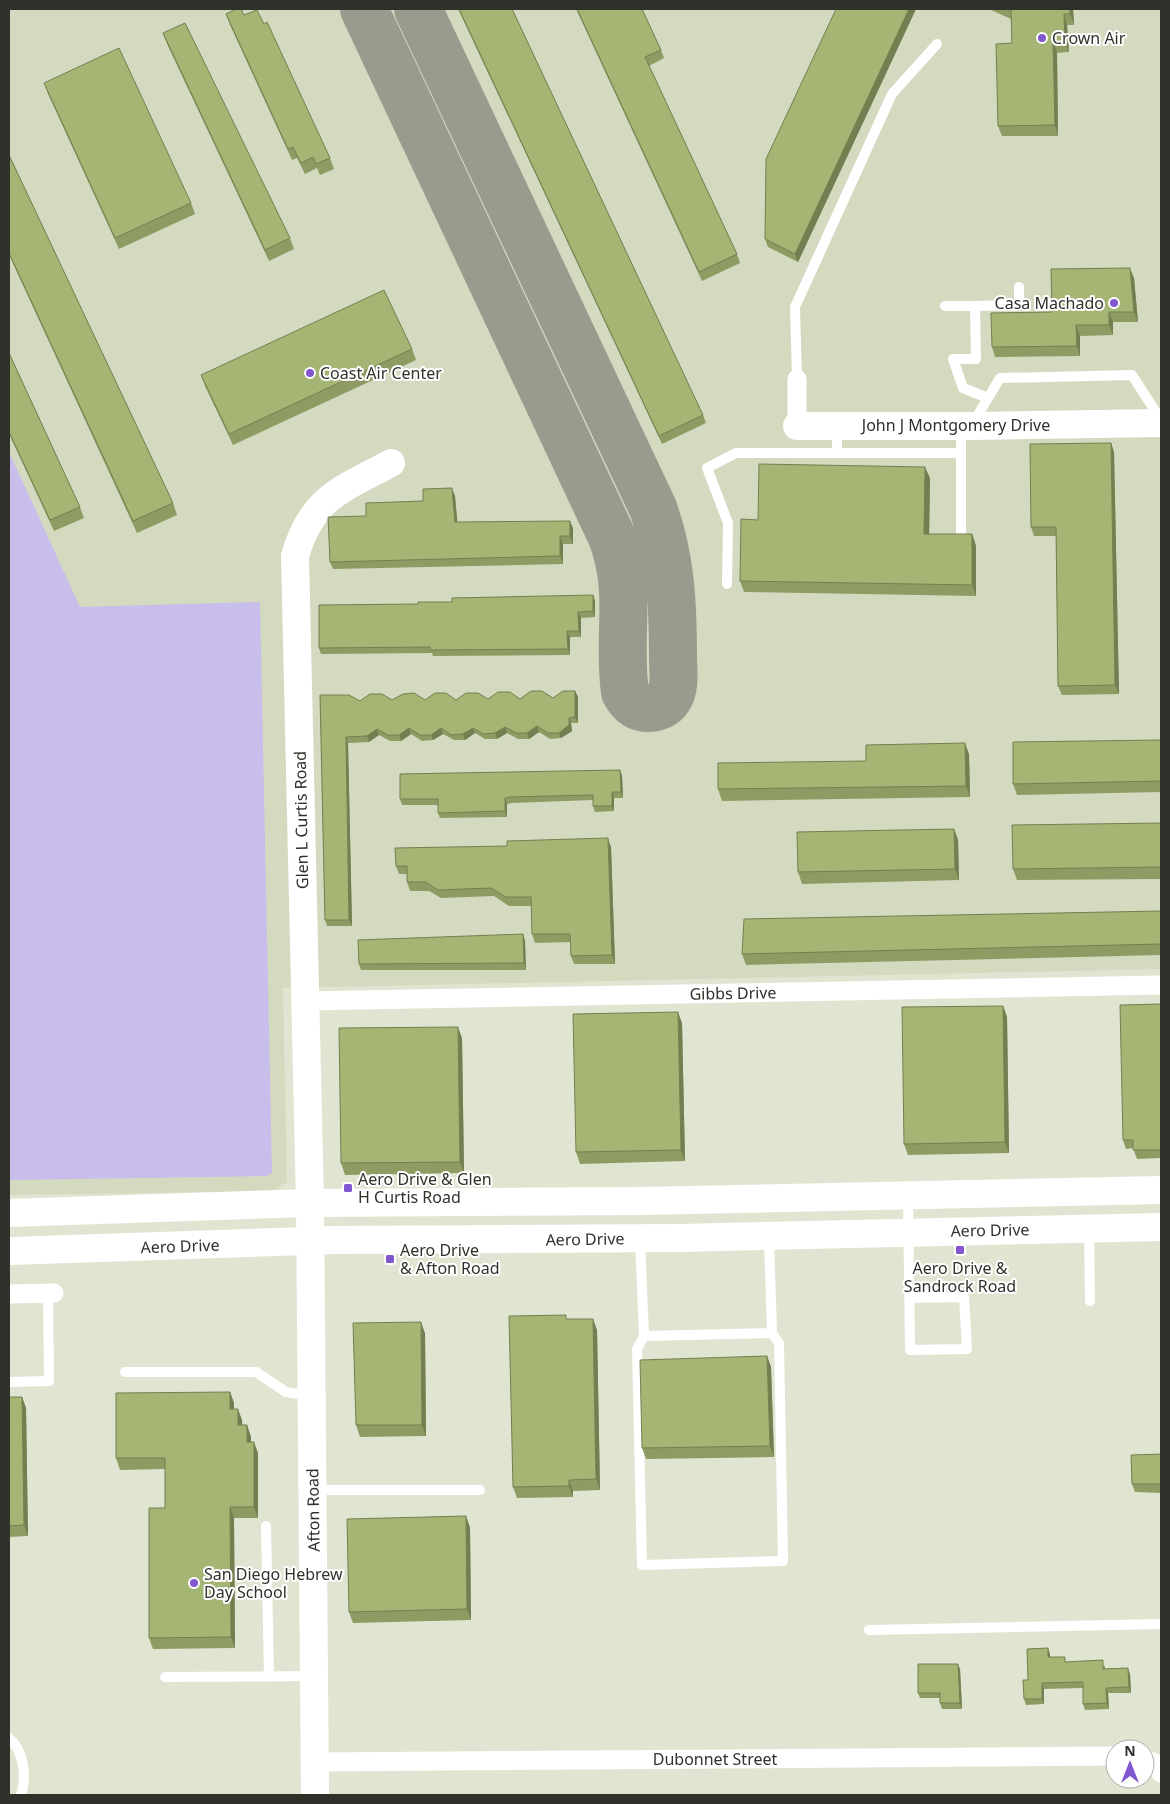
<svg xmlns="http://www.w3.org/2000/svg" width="1170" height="1804" viewBox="0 0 1170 1804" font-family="'Noto Sans',sans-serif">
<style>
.built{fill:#d3dac0}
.green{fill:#c9bdec}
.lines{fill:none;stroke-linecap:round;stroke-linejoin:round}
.taxiway{stroke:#989c8e;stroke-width:48}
.lane{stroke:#fff;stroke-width:10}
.street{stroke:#fff;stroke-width:19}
.secondary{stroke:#fff;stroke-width:28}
.primary{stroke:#fff;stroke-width:28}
.wall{fill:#8e9c64}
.shaded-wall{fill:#747f51}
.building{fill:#a5b574;stroke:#747f51}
.poi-dot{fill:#8157d0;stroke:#fff;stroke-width:2}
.labels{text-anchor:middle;stroke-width:4;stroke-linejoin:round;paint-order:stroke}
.poi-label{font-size:16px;fill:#2f312a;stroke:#fff;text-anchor:start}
.street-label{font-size:16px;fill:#2f312a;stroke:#fff}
</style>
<rect width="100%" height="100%" fill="#e0e5d2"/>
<!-- built -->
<path class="built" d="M9,9H1161V969L283,988L287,1182L272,1191L9,1195Z"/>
<!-- green -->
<path class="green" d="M9,452L80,607L260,602L272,1173L267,1176L9,1180Z"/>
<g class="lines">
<!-- taxiway -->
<path class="taxiway" d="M364,9L612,537C633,593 617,637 625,692C630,701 637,708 648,708C656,708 664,705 668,699C676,688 673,670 673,658C673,605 671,557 653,508L418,9"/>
<!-- lane -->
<path class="lane" d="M945,306H975L976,359H953L963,388L988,398
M975,306L1019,305V287
M797,379L795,307L892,94L937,44
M973,423L1000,378L1132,375L1161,420
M837,427V453
M961,427V535
M727,584L728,523L707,468L736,453H961
M908,1196L910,1350L967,1349L964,1297L910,1298
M1089,1229L1090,1301
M640,1239L644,1336L772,1333L769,1238
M644,1336L637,1349L642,1565L783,1561L779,1343L772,1333
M125,1372H256L286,1392L311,1396
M9,1382L49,1381L48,1294
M313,1490H480
M266,1526L269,1677
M869,1630L1161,1624
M165,1677L313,1676
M9,1738C24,1751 27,1777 21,1795"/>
<!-- street -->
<path class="street" d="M797,379V426
M305,1001L1161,985
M9,1294L54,1293
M1145,1759L1155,1763L1161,1773
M315,1762L1115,1756"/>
<!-- secondary -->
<path class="secondary" d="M797,426H971L1161,423
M315,1795L310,1203L295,556C312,497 341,490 391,463"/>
<!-- primary -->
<path class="primary" d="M9,1213L310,1203L641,1201L1161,1190
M9,1251L334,1240L678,1238L1161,1227"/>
</g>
<!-- wall -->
<path class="wall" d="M458,9H512L703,415L706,423L662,444Z
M576,9H642L661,50L664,58L649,66L737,254L740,263L702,281Z
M836,9H916L798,262L768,247L765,239Z
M989,9H1073L1074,25H1067L1069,52L1057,53L1058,136H1002L998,126L1012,43L1011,19Z
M226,14L244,15L264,24L330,158L334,169L320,175L317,168L305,174L297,158L292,160L230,25Z
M163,33L290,238L294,249L269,261L167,44Z
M44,83L191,203L195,214L119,249L48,94Z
M9,155L173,503L177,515L137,533L9,255Z
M1134,278L1138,322H1113V335L1080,336V356L995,357L992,347L1052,312Z
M412,349L416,360L233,445L205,386L201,375Z
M9,353L80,507L84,518L54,531L9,434Z
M1111,443L1114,452L1119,694L1062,695L1058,686L1056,536H1034L1031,527Z
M930,478L929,534H972L976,546V596L744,592L740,581L758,520Z
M455,496L457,522L573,528V544H563V564L333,569L330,562L366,516L423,501Z
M593,595L595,601V617L581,618V637H570V655L433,656L432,653L321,654L319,648L418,604Z
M575,691L578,697V723H571L572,731L561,738L550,739L539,732L529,739H518L507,733L497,739H485L475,733L465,740H454L443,734L433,740L422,741L411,734L401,741H390L379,735L369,742L348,743L352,926H327L325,920L320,695L360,701L425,700H456L553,698Z
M1161,740V792L1017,795L1013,784Z
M969,754L970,797L722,801L718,789Z
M620,770L622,776L623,798H614V811L595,812L593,806V800L512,803L507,804V817L440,818L438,813V805H402L400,799Z
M1161,823V879L1017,880L1013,869Z
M954,829L958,840L959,880L802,884L798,872Z
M611,847L615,964H574L571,956V942L535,943L532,934V906H509L494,896L441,898L429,891H410L407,882V874H399L396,866Z
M1161,911V955L746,965L742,954Z
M523,934L525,941L526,970H361L359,964Z
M1161,1004V1158L1137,1159L1133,1148L1126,1149L1123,1140Z
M1003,1006L1007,1017L1009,1153L908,1155L904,1144Z
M682,1023L685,1161L580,1164L576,1152Z
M462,1038L464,1173L345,1175L341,1163Z
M567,1319L597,1330L600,1490L573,1491V1497L517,1498L513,1487Z
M425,1333L426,1436L360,1437L356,1425Z
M767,1356L771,1367L774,1457L646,1459L642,1448Z
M230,1392L234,1403V1409L242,1420V1425H247L251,1437V1442L258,1453V1518H234L235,1648L153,1649L149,1638L165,1508V1469L120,1470L116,1458Z
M9,1397H22L26,1408L28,1536L9,1537Z
M1161,1454V1493L1135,1492L1132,1484Z
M466,1516L470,1528L471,1620L353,1623L349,1612Z
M1050,1654V1657L1066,1662L1105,1666V1669L1130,1674L1131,1693H1108L1109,1709L1085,1710L1083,1704V1688L1044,1689V1704L1026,1705L1024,1699L1028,1680Z
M960,1669L962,1709H942L940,1703V1698H920L918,1693Z"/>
<!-- shaded-wall -->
<path class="shaded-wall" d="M909,9H916L798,262L795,254Z
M1070,9H1073L1074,25L1070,14Z
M1064,14L1067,25L1069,52L1065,41Z
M1053,42L1057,53L1058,136L1055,125Z
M1130,268L1134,278L1138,322L1134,312Z
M1109,312L1113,322V335L1109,325Z
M1076,325L1080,336V356L1077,346Z
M1111,443L1114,452L1119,694L1115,685Z
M925,467L930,478L929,545L924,534Z
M452,488L455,496L458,529L455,522Z
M570,521L573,528V544L570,536Z
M972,534L976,546V596L972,585Z
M560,536L563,544V564L560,556Z
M593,595L595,601V617L593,611Z
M578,612L581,618V637L579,631Z
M567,631L570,637V655L568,649Z
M575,691L578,697V723L575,717Z
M569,718L571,723L572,731L561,738L559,733Z
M537,726L539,732L529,739L527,733Z
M505,727L507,733L497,739L495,733Z
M409,728L411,734L401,741L399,735Z
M441,728L443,734L433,740L431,735Z
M473,728L475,733L465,740L463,734Z
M377,729L379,735L369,742L367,736Z
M346,737L348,743L352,926L349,920Z
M965,743L969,754L970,797L966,786Z
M620,770L622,776L623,798L621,792Z
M612,792L614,798V811L612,806Z
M505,798L507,804V817L505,811Z
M954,829L958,840L959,880L955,869Z
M608,838L611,847L615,964L612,955Z
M523,934L525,941L526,970L524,963Z
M1003,1006L1007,1017L1009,1153L1005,1142Z
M678,1012L682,1023L685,1161L681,1150Z
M458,1027L462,1038L464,1173L460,1162Z
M593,1319L597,1330L600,1490L596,1479Z
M421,1322L425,1333L426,1436L422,1425Z
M767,1356L771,1367L774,1457L770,1446Z
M230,1392L234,1403V1420L230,1409Z
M22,1397L26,1408L28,1536L24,1525Z
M238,1409L242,1420L243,1437L238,1425Z
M247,1425L251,1437V1453L247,1442Z
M254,1442L258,1453V1518L254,1507Z
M569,1480L573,1491V1497L569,1486Z
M230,1507L234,1518L235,1648L231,1637Z
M466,1516L470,1528L471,1620L467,1609Z
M1048,1648L1050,1654V1663L1048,1657Z
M958,1664L960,1669L962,1709L960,1703Z
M1128,1668L1130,1674L1131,1693L1129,1687Z
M1042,1683L1044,1689V1704L1042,1699Z
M1106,1688L1108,1693L1109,1709L1107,1703Z"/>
<!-- building -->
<path class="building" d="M236,9H241L244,15L257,10L264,24L267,22L330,158L316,164L313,157L301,163L293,147L288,149L226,14Z
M459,9H512L703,415L659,436Z
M577,9H642L661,50L645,57L737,254L699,272Z
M836,9H909L795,254L765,239L766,159Z
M1008,9H1070V14H1064L1065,41L1053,42L1055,125L998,126L996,44L1012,43L1011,10Z
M185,23L290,238L265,250L163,33Z
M119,48L191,203L115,238L44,83Z
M9,155L173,503L133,521L9,253Z
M1130,268L1134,312H1109V325H1076L1077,346L992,347L991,313L1052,312L1051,269Z
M384,290L412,349L229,434L201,375Z
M9,353L80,507L50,520L9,432Z
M1111,443L1115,685L1058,686L1056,527H1031L1030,444Z
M759,464L925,467L924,534H972V585L740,581L741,519L758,520Z
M452,488L455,522L570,521V536H560V556L330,562L328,517L366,516V503L423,501V489Z
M593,595V611L578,612L579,631H567L568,649L430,650V647L319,648V605L418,604V602H452V598Z
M531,691H542L553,698L563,691H575V717L569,718V725L559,733H548L537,726L527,733H516L505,727L495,733L483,734L473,728L463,734L451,735L441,728L431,735H420L409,728L399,735H388L377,729L367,736L346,737L349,920H325L320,695H349L360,701L370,694H382L392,700L403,694L414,693L425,700L435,693H446L456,700L466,693H478L488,699L498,692H510L520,699Z
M1161,740V781L1013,784V742Z
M965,743L966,786L718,789V763L866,761V745Z
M620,770L621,792H612V806H593V795L510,797L505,798V811L438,813V799H400V774Z
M1161,823V867L1013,869L1012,825Z
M954,829L955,869L798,872L797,832Z
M608,838L612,955L571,956L570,934H532L531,897H506L491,888L438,890L426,882H407V866H396L395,848L507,846V841Z
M1161,911V944L742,954L744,919Z
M523,934L524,963L359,964L358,940Z
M1161,1004V1150H1133V1140H1123L1120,1005Z
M1003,1006L1005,1142L904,1144L902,1007Z
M678,1012L681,1150L576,1152L573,1014Z
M458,1027L460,1162L341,1163L339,1028Z
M566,1315V1319H593L596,1479L569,1480V1486L513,1487L509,1316Z
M421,1322L422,1425H356L353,1323Z
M767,1356L770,1446L642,1448L640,1360Z
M230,1392V1409H238V1425H247V1442H254V1507H230L231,1637L149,1638V1508H165V1458H116V1393Z
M9,1397H22L24,1525L9,1526Z
M1161,1454V1484H1132L1131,1455Z
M466,1516L467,1609L349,1612L347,1519Z
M1048,1648V1657H1065V1662L1103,1660V1669L1128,1668L1129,1687L1106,1688L1107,1703L1083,1704V1682L1042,1683V1699H1024L1023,1680H1028L1027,1649Z
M918,1664H958L960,1703H940V1693H918Z"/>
<!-- markers -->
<g class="poi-dot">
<circle cx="1042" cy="38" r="5"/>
<circle cx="1114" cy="303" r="5"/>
<circle cx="310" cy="373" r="5"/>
<rect x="343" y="1183" width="10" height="10" rx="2.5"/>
<rect x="955" y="1245" width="10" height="10" rx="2.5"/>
<rect x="385" y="1254" width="10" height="10" rx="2.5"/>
<circle cx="194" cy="1583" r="5"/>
</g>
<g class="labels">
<!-- poi labels -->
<g class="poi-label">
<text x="1052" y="44">Crown Air</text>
<text x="1104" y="309" text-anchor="end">Casa Machado</text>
<text x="320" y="379">Coast Air Center</text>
<text x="358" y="1185">Aero Drive &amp; Glen<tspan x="358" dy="18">H Curtis Road</tspan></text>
<text x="400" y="1256">Aero Drive<tspan x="400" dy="18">&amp; Afton Road</tspan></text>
<text x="960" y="1274" text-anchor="middle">Aero Drive &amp;<tspan x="960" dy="18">Sandrock Road</tspan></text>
<text x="204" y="1580">San Diego Hebrew<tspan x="204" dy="18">Day School</tspan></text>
</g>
<!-- street labels -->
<g class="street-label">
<text x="956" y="431">John J Montgomery Drive</text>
<text transform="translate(301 820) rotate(-91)" y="6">Glen L Curtis Road</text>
<text transform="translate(733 993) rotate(-1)" y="6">Gibbs Drive</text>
<text transform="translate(990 1230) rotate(-1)" y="6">Aero Drive</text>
<text transform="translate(585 1239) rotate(-1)" y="6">Aero Drive</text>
<text transform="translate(180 1246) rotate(-2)" y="6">Aero Drive</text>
<text transform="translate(313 1510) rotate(-91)" y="6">Afton Road</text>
<text x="715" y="1765">Dubonnet Street</text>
</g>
</g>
<!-- border -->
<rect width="1170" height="1804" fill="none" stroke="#2f312a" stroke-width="20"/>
<!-- north arrow -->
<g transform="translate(1130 1764)"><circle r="24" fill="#ffffff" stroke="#acadaa"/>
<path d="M0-4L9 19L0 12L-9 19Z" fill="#8157d0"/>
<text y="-8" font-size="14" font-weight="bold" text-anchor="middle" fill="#2f312a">N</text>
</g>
</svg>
